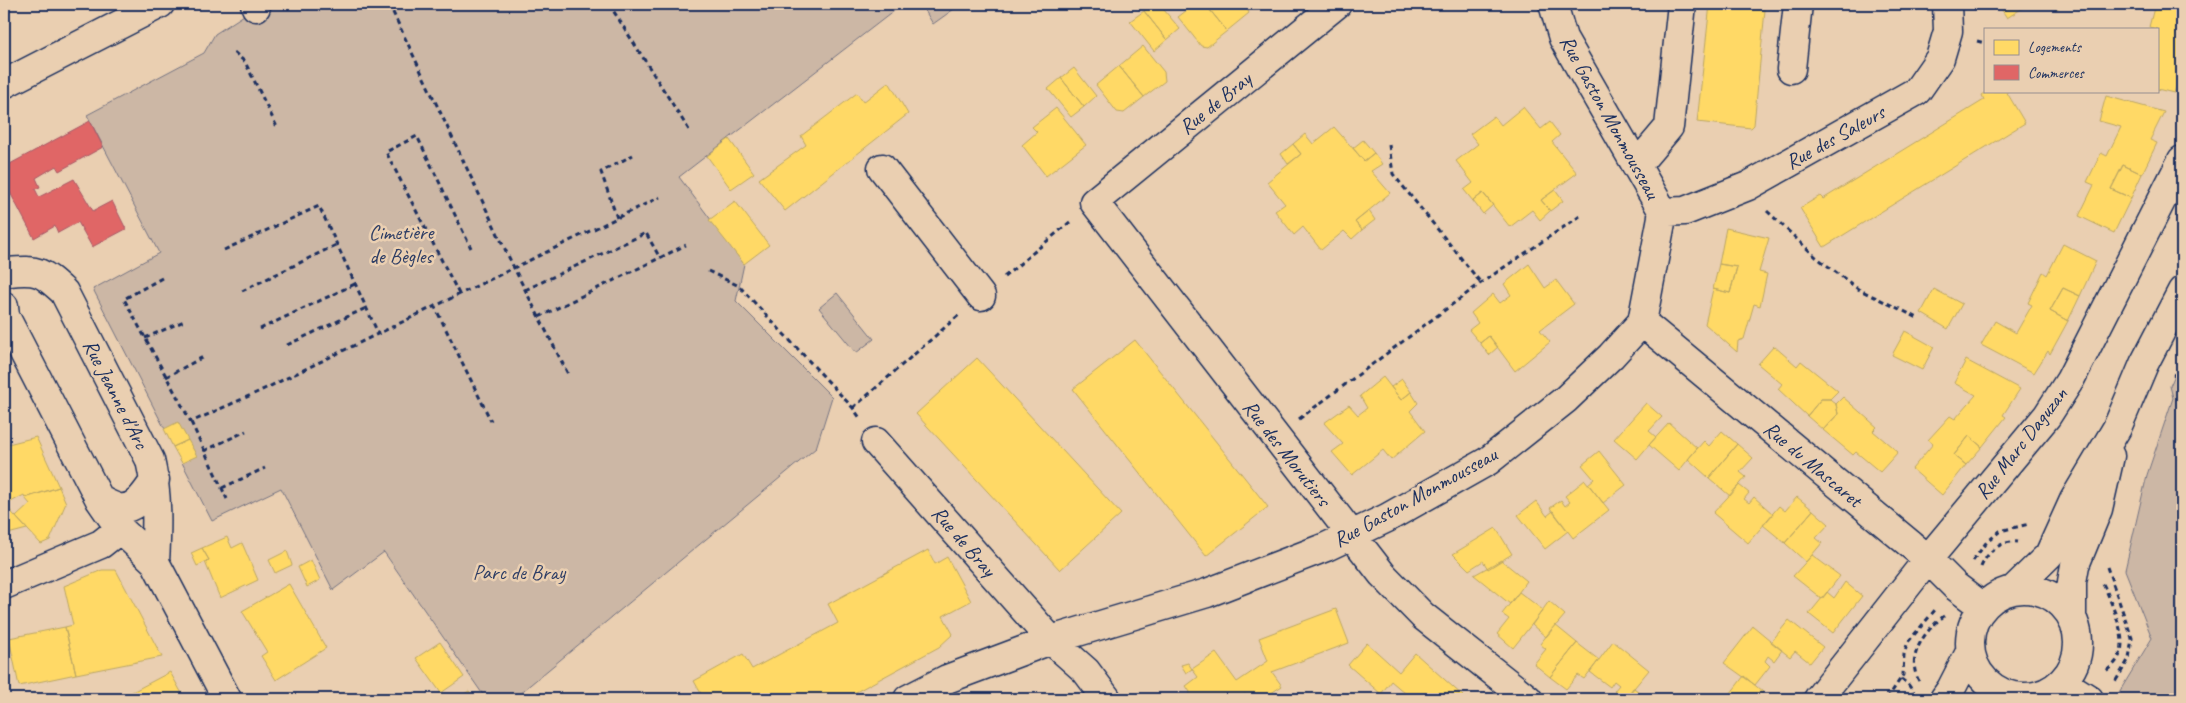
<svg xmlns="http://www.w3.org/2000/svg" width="2186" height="703" viewBox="0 0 2186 703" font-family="Caveat,sans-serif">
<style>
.green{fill:#ccb7a5;stroke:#747382}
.homes{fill:#ffd966;stroke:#bba664}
.shops{fill:#e06666;stroke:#a55664}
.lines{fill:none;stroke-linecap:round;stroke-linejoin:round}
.minor-casing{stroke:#1b2f5e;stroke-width:31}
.path{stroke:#1b2f5e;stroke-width:3;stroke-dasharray:5 4;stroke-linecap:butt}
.minor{stroke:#eacfb1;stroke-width:28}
.labels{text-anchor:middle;stroke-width:5;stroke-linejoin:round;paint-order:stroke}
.street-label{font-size:21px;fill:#1b2f5e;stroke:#eacfb1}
.park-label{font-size:21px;fill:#2d3d65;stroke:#eacfb1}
</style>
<rect width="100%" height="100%" fill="#eacfb1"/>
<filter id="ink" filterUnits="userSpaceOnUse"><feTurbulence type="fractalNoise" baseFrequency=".02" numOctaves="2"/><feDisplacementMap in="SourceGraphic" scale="10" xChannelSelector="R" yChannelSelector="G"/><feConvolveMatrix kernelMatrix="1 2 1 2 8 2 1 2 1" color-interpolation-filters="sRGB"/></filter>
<g filter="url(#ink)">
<!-- green -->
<path class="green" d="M261,4H903L679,177L744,264L736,301L832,397L816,448L513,699H486L384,552L333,590L281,488L212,521L93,289L159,253L87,115L204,53L215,34Z
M921,4H961L933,24Z
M837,293L874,339L856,353L819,308Z
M2182,359V699H2115L2152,638L2125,570L2147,475L2173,398L2170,386Z"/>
<!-- homes -->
<path class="homes" d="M1154,4H1159L1180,29L1167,40L1144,11Z
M1195,4H1205L1227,31L1207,47L1201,46L1178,17Z
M1205,4H1245L1249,13L1227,31Z
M1710,4L1765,10L1754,125L1751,128L1697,122Z
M1998,4H2029L2007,18Z
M2051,4H2065L2055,10Z
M2155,4H2182L2180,28L2182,29V72L2174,93L2157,89V29L2149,27Z
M1144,11L1167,40L1154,51L1130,21Z
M1143,46L1164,72L1165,81L1144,97L1119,66Z
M1119,66L1144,97L1124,113L1117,112L1096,85Z
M1074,68L1096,96L1084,107L1061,78Z
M1061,78L1084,107L1071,117L1048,89Z
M889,82L908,114L785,211L759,179L806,145L801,136L857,93L863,102Z
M1988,91H2006L2025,123L1824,247L1800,208L1820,196L1823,199L1984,100L1982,95Z
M2106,96L2164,112L2150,140L2157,143L2142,174L2123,165L2111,189L2131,198L2114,233L2079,216L2094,185L2087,182L2101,153L2107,156L2121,127L2099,121Z
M1523,107L1541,129L1550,122L1560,135L1552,142L1577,173L1541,200L1550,211L1540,220L1532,210L1510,227L1483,193L1473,201L1464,190L1473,183L1456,161L1478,144L1470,134L1494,116L1501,125Z
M1056,108L1086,145L1046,176L1022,145L1037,132L1032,127Z
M1334,127L1364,161L1374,153L1382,164L1371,171L1390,193L1355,222L1362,230L1352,239L1344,231L1321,250L1303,227L1294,235L1275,211L1285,204L1267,182L1301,154L1293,144L1305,134L1313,144Z
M729,139L754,173L731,189L707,156Z
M1363,140L1374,153L1364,161L1353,148Z
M1293,144L1301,154L1288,164L1281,154Z
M2123,165L2142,174L2131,198L2111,189Z
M1555,190L1563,201L1550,211L1541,200Z
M1483,193L1493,205L1483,214L1473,201Z
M735,201L769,245L744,264L709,220Z
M1369,211L1375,220L1362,230L1355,222Z
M1726,228L1769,238L1759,272L1767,274L1760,306L1754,304L1744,339L1738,341L1737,352L1705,324L1713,289L1730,293L1737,267L1719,264Z
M2063,244L2096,261L2080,296L2063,288L2050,311L2068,321L2050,354L2048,351L2034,373L1981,345L1995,321L2016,333L2032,305L2028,303L2043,272L2047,275Z
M1529,264L1545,288L1556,280L1574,304L1540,330L1550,342L1515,371L1489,336L1480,343L1469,330L1478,323L1471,313L1493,294L1500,303L1511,295L1504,284Z
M1719,264L1737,267L1730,293L1713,289Z
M2063,288L2080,296L2068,321L2050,311Z
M1934,289L1962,304L1948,329L1921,313Z
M1905,331L1934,347L1922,370L1892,355Z
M1489,336L1498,347L1489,355L1480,343Z
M1135,340L1268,507L1206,556L1073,389Z
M1774,346L1797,366L1801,361L1838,391L1830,399H1821L1807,416L1778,389L1782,384L1758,364Z
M977,358L1121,514L1060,570L916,414Z
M1966,360L2020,389L2003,415L2006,417L1982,447L1969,436L1954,455L1966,465L1942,495L1912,469L1933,444L1928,440L1950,416L1955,419L1976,395L1954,383Z
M1383,377L1401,400L1411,392L1418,403L1410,411L1425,431L1391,460L1383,450L1352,475L1332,452L1343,444L1324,423L1349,405L1358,415L1367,408L1360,396Z
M1402,379L1411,392L1401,400L1391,387Z
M1843,397L1877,427L1873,431L1898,452L1880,472L1856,452L1853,455L1823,430L1838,414L1836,404Z
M1821,399H1830L1836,404L1838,414L1823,430L1807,416Z
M1646,403L1662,417L1649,431L1656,437L1637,459L1614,439Z
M178,422L188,440L173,447L164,429Z
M1669,423L1697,448L1679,471L1649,445Z
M1722,431L1737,444L1709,478L1688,459L1704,441L1709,446Z
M1969,436L1982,447L1966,465L1954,455Z
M36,437L59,487L25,498L24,495L5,505L4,462L8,461L4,452V445Z
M188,440L197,456L182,463L173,447Z
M1737,444L1753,458L1740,472L1746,477L1730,496L1709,478Z
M1599,451L1626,485L1603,503L1588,484L1594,479L1582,465Z
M1585,480L1609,510L1573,538L1550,508L1561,500L1565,506L1570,502L1565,496Z
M1739,485L1749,493L1744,499L1749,503L1754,497L1773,514L1748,543L1713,513Z
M59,487L66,503L50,540L41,544L16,517L30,504L25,498Z
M1797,497L1813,510L1785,543L1763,525L1779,506L1785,511Z
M1536,501L1547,516L1553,511L1568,531L1545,549L1518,515Z
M4,504L16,517L27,529L4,535Z
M1813,510L1829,524L1816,538L1822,543L1806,562L1785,543Z
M1496,528L1512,554L1488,569L1483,561L1469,570L1453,554Z
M227,537L232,548L242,543L258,580L220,598L205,562L209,560L202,548Z
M202,548L209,560L197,566L191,553Z
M928,550L935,564L947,557L971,601L943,616L953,634L939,647L843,699H704L694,681L743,654L752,669L838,623L828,604Z
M287,551L292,565L275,573L269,560Z
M1812,555L1840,576L1822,599L1793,576Z
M311,560L320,580L307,587L298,567Z
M1501,560L1527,581L1510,604L1474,575Z
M102,570H116L162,657L76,674L65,627L73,625L64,586Z
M1845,582L1862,596L1833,633L1809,614L1827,592L1834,598Z
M289,584L326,648L276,680L261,656L267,652L242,611Z
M1519,592L1543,610L1513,648L1497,634L1509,619L1502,614Z
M1549,601L1565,615L1546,637L1532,625Z
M1336,609L1349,643L1272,672L1282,686L1262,699H1249L1245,694L1238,699H1189L1190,692L1186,686L1198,677L1192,669L1216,653L1237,682L1268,661L1259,638Z
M1789,620L1823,647L1810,663L1795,651L1790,657L1771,642Z
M1555,625L1577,643L1550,677L1534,664L1546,649L1540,644Z
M1753,626L1782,650L1774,661L1768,656L1765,661L1770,666L1755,685L1724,663Z
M65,627L76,674L19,686L9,638Z
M1613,641L1649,670L1625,699L1614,691L1619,685L1614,681L1610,687L1590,672Z
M440,642L464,677L441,693L416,658Z
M1367,643L1399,672L1415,653L1463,696L1460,699H1412L1391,681L1381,694L1348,665Z
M1577,643L1599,660L1584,679L1578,675L1566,689L1550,677Z
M1188,663L1192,669L1186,673L1181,665Z
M170,672L185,699H119Z
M1744,676L1763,692L1758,698L1761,699L1727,698Z
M1633,688H1634L1648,699H1625Z
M469,691L475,699H456Z"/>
<!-- shops -->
<path class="shops" d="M90,121L103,147L59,171L56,166L36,178L40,187L35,189L39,197L74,179L93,211L112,201L126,229L92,247L78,222L58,233L55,226L34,238L4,181L8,165Z"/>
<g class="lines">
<defs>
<path id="minor" d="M255,4L256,7
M1337,4L1094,202L1382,574L1423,616L1528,699
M1791,69L1798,4
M4,84L160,4
M1636,166L1669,127L1682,4
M882,168L981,296
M1663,212L1685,211L1748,186L1917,91L1940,58L1948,31L1947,4
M9,272C39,269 42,272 64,292L150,460C158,494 157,527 155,562
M4,306L5,316L100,500L120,529L155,562L227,699
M1642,322L1928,559L1955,586L1983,607
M876,442L1051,640L1086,671L1107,699
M100,500C106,503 113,507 119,508C137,510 146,492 155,480
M4,585L101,544L120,529
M1970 643a54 54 0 1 1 108 0a54 54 0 1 1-108 0Z
M2013,590L2049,555L2074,500L2117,428L2144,364L2182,291
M2072,618V582L2075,565L2098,509L2110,456
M2062,682L2089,699
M908,699L947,679L1051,640L1207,593L1326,547L1387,518L1488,461L1566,399L1611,356L1642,322L1663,212L1563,38L1553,4
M1818,699L1928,559L2047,416L2070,380L2182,160
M1944,699L1951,689L1970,652"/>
</defs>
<!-- minor casing -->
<use href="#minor" class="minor-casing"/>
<!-- path -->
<path class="path" d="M389,4L514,268L569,376
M609,4L689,130
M1977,41L1985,43
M234,52L245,62L278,129
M1389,145L1393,174L1481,283
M1767,211L1816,257L1858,289L1918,318
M617,218L601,172L633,155
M224,250L319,206L378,333
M708,271L739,286L853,408L860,418
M1004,277L1070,222
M162,278L124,299L191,422L258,392L660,197
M525,290L646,233L660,258
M242,291L336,245
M459,294L386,152L417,136L471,248
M434,305L491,421
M539,317L686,245
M260,329L355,284
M145,338L184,321
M287,345L366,308
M2173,374L2182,378
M166,377L205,356
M853,408L959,315
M1299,419L1481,283L1580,216
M191,422L227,499
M204,451L246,431
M222,488L265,468
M1973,561L1985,544L2000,531L2029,524
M1981,567C1987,552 2001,540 2018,542
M2107,567L2132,638L2129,659L2115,682
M2103,584C2108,593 2111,603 2115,613C2123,636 2129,657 2104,672
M1901,679L1908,684L1914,693
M1919,681C1905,657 1925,630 1944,616
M1887,699L1903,675L1904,654L1908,642L1935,610"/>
<!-- minor -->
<use href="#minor" class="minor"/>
</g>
</g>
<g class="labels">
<!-- street labels -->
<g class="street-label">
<text transform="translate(1215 103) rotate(-39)" y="7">Rue de Bray</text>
<text transform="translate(1610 117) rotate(61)" y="7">Rue Gaston Monmousseau</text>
<text transform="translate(1835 137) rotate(-29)" y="7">Rue des Saleurs</text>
<text transform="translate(116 394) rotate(63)" y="7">Rue Jeanne d'Arc</text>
<text transform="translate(2021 443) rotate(-52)" y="7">Rue Marc Daguzan</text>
<text transform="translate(1287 453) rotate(52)" y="7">Rue des Morutiers</text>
<text transform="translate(1813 464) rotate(40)" y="7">Rue du Mascaret</text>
<text transform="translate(1415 497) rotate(-29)" y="7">Rue Gaston Monmousseau</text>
<text transform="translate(964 541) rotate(49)" y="7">Rue de Bray</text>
</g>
<!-- park labels -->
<g class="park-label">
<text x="401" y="239">Cimetière<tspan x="401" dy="24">de Bègles</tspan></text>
<text x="519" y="579">Parc de Bray</text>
</g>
</g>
<!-- margin -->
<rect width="2186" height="703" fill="none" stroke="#eacfb1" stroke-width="20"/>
<rect x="10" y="10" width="2166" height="683" fill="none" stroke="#1b2f5e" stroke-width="2" filter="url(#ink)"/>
<!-- legend -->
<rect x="1984" y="28" width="175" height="65" fill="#eacfb1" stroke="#978f90"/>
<rect x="1994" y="40" width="25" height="15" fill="#ffd966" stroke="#978f90"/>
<text x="2028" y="52" font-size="15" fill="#1b2f5e">Logements</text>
<rect x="1994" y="65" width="25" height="15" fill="#e06666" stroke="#978f90"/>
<text x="2028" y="78" font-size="15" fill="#1b2f5e">Commerces</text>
</svg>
